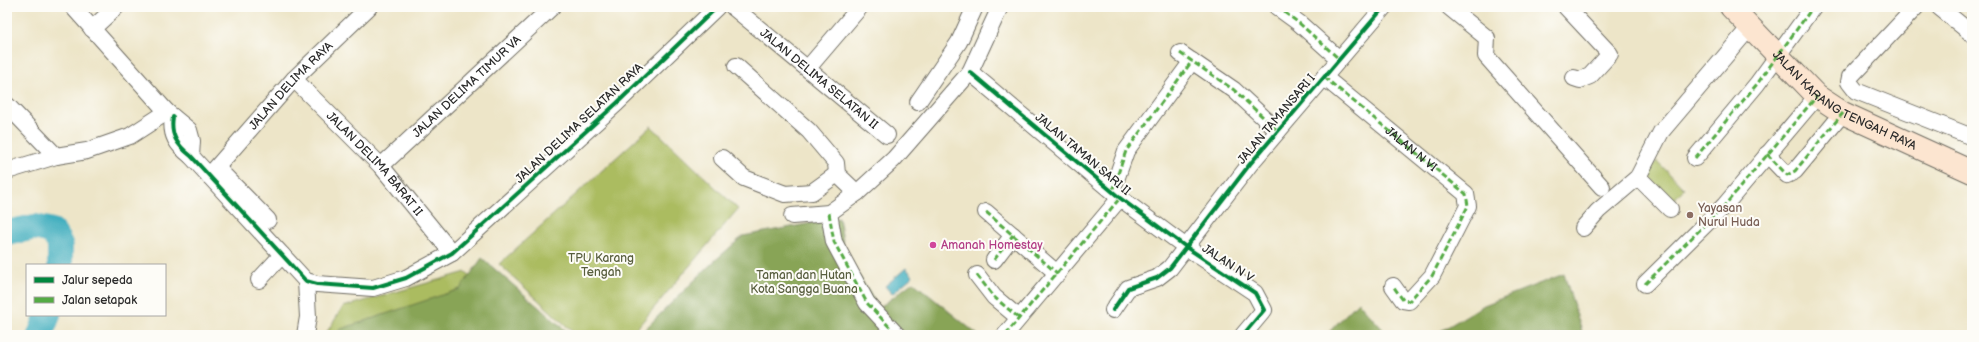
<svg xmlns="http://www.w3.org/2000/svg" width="1979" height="342" viewBox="0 0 1979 342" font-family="'Balsamiq Sans',sans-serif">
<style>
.green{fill:#abbc60;stroke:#6b7446}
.forest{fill:#88a456;stroke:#5a6840}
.water{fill:#42afbf;stroke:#366d75}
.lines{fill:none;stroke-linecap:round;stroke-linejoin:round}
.river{stroke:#42afbf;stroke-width:26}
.street-casing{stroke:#6f6c62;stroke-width:18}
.secondary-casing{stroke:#6f6c62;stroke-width:24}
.street{stroke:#fff;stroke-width:16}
.secondary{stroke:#fce5d0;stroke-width:22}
.quiet{stroke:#54ab44;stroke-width:3;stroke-dasharray:6 3;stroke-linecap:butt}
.cycleway-casing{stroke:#fdfcf7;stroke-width:6}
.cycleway{stroke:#00873e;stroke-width:4}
.education-dot{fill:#8d6e63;stroke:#fdfcf7;stroke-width:1.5}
.hotel-dot{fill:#d1479c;stroke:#fdfcf7;stroke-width:1.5}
.labels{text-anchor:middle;stroke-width:4;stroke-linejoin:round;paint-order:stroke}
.street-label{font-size:12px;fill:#2b2b2b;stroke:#fdfcf7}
.education-label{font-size:12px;fill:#785e54;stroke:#fdfcf7;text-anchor:start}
.hotel-label{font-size:12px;fill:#b23c85;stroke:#fdfcf7;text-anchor:start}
.park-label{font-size:12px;fill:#585e3e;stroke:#fdfcf7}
</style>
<rect width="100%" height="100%" fill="#fdfcf7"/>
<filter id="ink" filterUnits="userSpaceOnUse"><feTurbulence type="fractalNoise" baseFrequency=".025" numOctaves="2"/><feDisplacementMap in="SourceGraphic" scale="8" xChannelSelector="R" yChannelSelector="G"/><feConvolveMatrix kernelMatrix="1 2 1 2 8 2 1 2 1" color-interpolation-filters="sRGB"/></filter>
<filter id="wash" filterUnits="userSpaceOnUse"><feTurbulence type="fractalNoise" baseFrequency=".012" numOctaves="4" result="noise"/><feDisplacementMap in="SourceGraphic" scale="16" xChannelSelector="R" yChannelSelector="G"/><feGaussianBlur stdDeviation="0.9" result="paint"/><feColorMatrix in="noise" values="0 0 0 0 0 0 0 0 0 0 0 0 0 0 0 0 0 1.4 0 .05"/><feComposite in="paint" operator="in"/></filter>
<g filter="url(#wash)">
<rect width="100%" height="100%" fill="#ede5c8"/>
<!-- green -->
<path class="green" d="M651,126L738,209L631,335H576L499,264Z
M1657,161L1684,189L1668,205L1640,177Z
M466,272L544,335H325L343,307Z"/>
<!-- forest -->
<path class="forest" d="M839,218L845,253L879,308L913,282L978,335H639L711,264L743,236Z
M482,258L571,335H334L341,329L460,289Z
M1564,274L1583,335H1434L1484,305Z
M1358,302L1388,335H1326Z"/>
<!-- water -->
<path class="water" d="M906,268L913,276L892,294L885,286Z"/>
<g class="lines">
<!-- river -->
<path class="river" d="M7,233L35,227L52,231L60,244V265
M40,335L48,315"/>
</g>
</g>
<g filter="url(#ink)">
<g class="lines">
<defs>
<g id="street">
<path d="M73,7L167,112L189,130L192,141L191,156"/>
<path id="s1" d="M733,7L887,135"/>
<path d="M1277,7L1299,23L1339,59"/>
<path d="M1449,7L1487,38L1486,56L1602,187"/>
<path d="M1566,7L1610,54L1590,76L1580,80L1574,78"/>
<path d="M1916,7L1850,77L1849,82L1856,91L1972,137"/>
<path d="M1939,7L1972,34"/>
<path d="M92,29L116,7"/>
<path d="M1180,53L1234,90L1278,131"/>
<path d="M736,66L809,131L836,163L837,174L857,193"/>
<path d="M808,68L860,7"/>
<path d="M970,72L1120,198L1186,247L1255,293L1264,310L1243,335"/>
<path d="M1324,77L1466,194L1468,206L1432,276L1409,301L1403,300L1393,286"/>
<path id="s2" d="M294,79L381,166L452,253"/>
<path d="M918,102L959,42L975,7"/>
<path d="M7,105L56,156"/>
<path d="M173,117C170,135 177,145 191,156L306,281L317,284L373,288L406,278L452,253L617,103L717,7"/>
<path d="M1767,154L1787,175L1795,171L1843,113"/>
<path d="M722,158L744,178L785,194L812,192L837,174"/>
<path d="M1695,158L1757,84L1813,7"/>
<path id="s3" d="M381,166L552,7"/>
<path d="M217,168L268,220"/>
<path d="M7,171L56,156L87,151L130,136L167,112"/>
<path id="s4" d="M209,176L294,79L369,7"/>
<path d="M1638,177L1670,209"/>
<path d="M1112,191L1126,151L1192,61"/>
<path d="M986,212L1058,274"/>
<path d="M829,213L834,242L867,303L897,335"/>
<path d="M792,216L829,213L857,193L894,159L970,72L1000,7"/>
<path d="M1583,228L1598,211L1638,177L1661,132L1750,27"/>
<path d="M994,260L1013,235"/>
<path d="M977,275L994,297L1019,318"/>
<path d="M259,280L282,255"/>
<path d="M1645,284L1724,206L1817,96"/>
<path d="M1113,310L1128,288L1157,278L1170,268L1250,164L1384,7"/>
<path d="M305,335L308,317L306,281"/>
<path d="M1005,335L1120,198"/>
</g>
<g id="secondary">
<path id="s5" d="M1731,7L1817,96L1843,113L1972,172"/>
</g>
</defs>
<!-- street casing -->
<use href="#street" class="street-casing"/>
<!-- secondary casing -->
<use href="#secondary" class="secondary-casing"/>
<!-- street -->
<use href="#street" class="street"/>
<!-- secondary -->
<use href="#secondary" class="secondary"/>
<!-- quiet -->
<g class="quiet">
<path d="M1277,7L1299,23L1339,59"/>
<path d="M1180,53L1234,90L1278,131"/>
<path id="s6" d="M1324,77L1466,194L1468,206L1432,276L1409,301L1403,300L1393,286"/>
<path d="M1767,154L1787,175L1795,171L1843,113"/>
<path d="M1695,158L1757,84L1813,7"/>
<path d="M1112,191L1126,151L1192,61"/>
<path d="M986,212L1058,274"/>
<path d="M829,213L834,242L867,303L897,335"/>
<path d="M994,260L1013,235"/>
<path d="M977,275L994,297L1019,318"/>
<path d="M1645,284L1724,206L1817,96"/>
<path d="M1005,335L1120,198L1117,196"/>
</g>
<defs>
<path id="cycleway" d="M970,72L1120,198L1186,247L1255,293L1264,310L1243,335
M173,117C170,135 177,145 191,156L306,281L317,284L373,288L406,278L452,253L617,103L717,7
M1113,310L1128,288L1157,278L1170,268L1250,164L1384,7"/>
</defs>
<!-- cycleway casing -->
<use href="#cycleway" class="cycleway-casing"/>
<!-- cycleway -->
<use href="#cycleway" class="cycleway"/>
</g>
</g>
<!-- markers -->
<circle class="education-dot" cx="1690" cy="215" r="4"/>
<circle class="hotel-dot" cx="933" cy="245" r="4"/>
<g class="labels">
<!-- street labels -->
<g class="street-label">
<text dy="4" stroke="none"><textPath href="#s1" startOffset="112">JALAN DELIMA SELATAN II</textPath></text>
<text dy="4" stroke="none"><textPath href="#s4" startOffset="122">JALAN DELIMA RAYA</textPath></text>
<text dy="4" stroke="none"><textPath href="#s3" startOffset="117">JALAN DELIMA TIMUR VA</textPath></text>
<text dy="4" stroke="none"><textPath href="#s5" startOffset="149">JALAN KARANG TENGAH RAYA</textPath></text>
<text transform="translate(1276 119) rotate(-50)" y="4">JALAN TAMANSARI I</text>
<text transform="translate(579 123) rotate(-43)" y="4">JALAN DELIMA SELATAN RAYA</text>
<text dy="4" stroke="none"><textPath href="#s6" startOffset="113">JALAN N VI</textPath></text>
<text transform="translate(1083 154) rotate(40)" y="4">JALAN TAMAN SARI II</text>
<text dy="4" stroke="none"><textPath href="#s2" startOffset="117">JALAN DELIMA BARAT II</textPath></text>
<text transform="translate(1228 263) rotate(33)" y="4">JALAN N V</text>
</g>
<!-- education labels -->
<g class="education-label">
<text x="1698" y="212">Yayasan<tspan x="1698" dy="14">Nurul Huda</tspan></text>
</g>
<!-- hotel labels -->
<g class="hotel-label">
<text x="941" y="249">Amanah Homestay</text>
</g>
<!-- park labels -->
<g class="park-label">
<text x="601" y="262">TPU Karang<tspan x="601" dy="14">Tengah</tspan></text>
<text x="804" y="279">Taman dan Hutan<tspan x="804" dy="14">Kota Sangga Buana</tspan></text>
</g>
</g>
<!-- margin -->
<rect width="1979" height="342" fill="none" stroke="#fdfcf7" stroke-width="24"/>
<!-- legend -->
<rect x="26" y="264" width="140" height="52" fill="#fdfcf7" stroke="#a9a8a5"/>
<rect x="34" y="277" width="20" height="6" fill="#00873e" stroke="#a9a8a5"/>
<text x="62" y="284" font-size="12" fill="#2b2b2b">Jalur sepeda</text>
<rect x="34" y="297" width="20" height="6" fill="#54ab44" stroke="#a9a8a5"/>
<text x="62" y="304" font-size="12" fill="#2b2b2b">Jalan setapak</text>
</svg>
